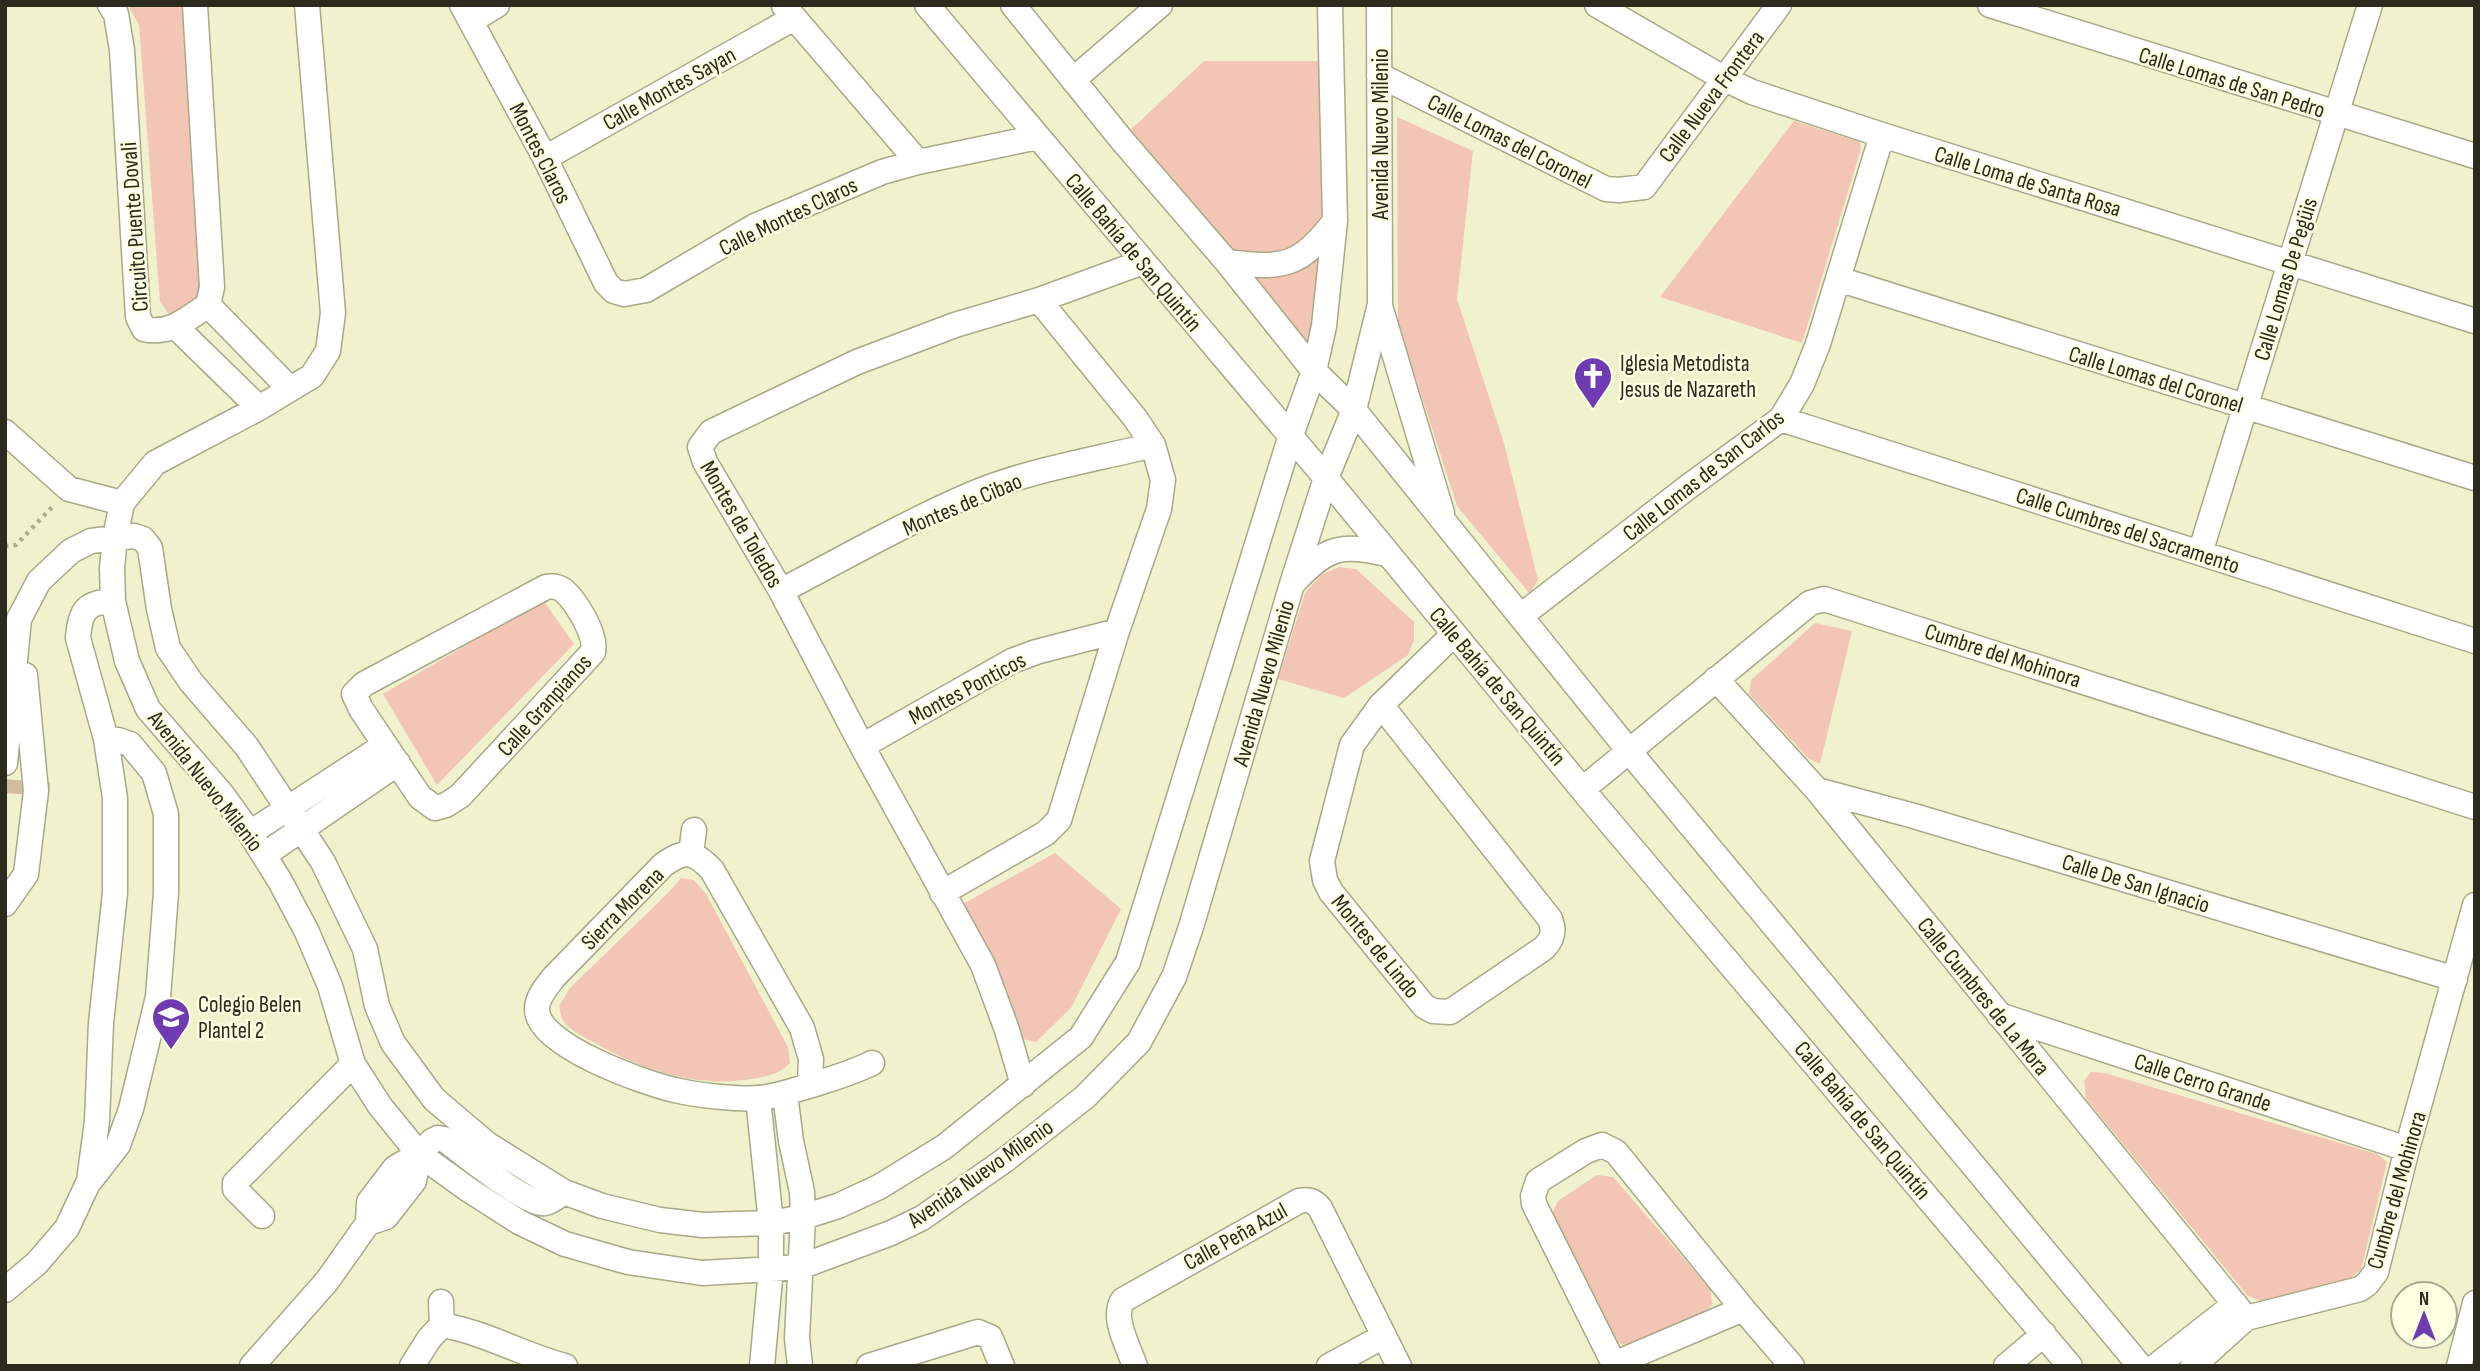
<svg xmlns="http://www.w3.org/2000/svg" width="2480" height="1371" viewBox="0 0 2480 1371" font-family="'Sofia Sans Condensed',sans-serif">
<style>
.green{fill:#f2c5b4}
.building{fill:#d1bc9d}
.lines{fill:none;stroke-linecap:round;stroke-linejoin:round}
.minor-casing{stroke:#a7a987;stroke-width:27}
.path{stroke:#acad91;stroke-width:4.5;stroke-dasharray:3.5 5;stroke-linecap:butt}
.minor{stroke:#fff;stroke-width:24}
.labels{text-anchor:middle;stroke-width:5;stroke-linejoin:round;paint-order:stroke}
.street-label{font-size:23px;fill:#2b2b1e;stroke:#fdffe1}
.poi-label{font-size:23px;fill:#2b2b1e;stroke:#fdffe1;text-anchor:start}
</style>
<rect width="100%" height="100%" fill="#f0f2ce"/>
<!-- green -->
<path class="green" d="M128,5H180L184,13L201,293L195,306L169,314L160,302L139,25Z
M1204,61H1336V220L1307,363L1121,139Z
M1397,117L1473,151L1457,299L1504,443L1538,580L1530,594L1457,506L1398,323Z
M1794,121L1860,142L1861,149L1802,343L1660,297Z
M1339,567L1356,569L1414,622V640L1408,655L1344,698L1278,679L1305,593L1321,575Z
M543,600L574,644L437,785L383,694Z
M1815,623L1852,631L1820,764L1808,758L1749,694L1751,680Z
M1055,853L1121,909L1071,1008L1036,1042L1018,1038L963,904Z
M681,878L694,880L706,894L788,1047L790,1063C778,1075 768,1076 751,1079C697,1088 642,1070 595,1043C586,1038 569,1030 564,1022C561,1018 560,1011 559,1006L570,988L670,891Z
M2091,1072L2105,1073L2377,1154L2387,1162L2361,1270L2347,1281L2261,1301L2248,1296L2086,1099L2084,1081Z
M1597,1175L1613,1177L1711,1290L1712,1305L1701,1315L1624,1345L1613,1340L1552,1214L1558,1201Z"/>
<!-- building -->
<path class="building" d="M5,779L50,783L49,796L5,793Z"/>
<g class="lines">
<defs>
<path id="minor" d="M110,5L116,14L122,50L138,317L144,329C170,335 187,319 208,305L212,287L195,5
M462,5L545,158L606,283L614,291L624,294L646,290L755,226L882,172L918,162L1038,137
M927,5L1326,478L1591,800L2070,1366
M1013,5L1121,139L1227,262L1314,371L1354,410L1638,762L2140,1366
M1330,5L1335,221L1324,326L1314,371L1290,438L1128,962L1081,1037L944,1147L879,1187L838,1206L803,1217L771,1223L703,1225L660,1220L602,1206L564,1192L487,1144L434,1099L393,1043L377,1006L365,949L323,862L247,747L191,682L168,648L159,609L150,548L143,539L134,536L115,538L112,568L113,601L127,661L148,709L221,793L250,833L280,881L307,932L330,986L353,1064L380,1106L419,1154L469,1190L519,1222L565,1244L628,1262L702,1273L771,1269L800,1267L891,1233L922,1218L1005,1160L1085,1097L1139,1042L1174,977L1191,927L1292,584L1326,478L1354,410L1380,304L1379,5
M1597,5L1725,79L1752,92L1882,135L2475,321
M1990,5L2475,156
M784,6L918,162
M471,21L497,5
M1379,75L1606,189L1619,190L1644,187L1779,5
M1073,80L1160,5
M545,158L794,18
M1227,262C1284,269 1299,267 1335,221
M1838,279L2475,478
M208,305L290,389
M1380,306L1442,513
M176,327L259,408
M1781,419L2475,641
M5,432L69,489L122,503
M2200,553L2370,5
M1295,581C1328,546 1341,544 1387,554
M546,587C552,586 557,586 563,590C576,601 597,635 593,652L460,796L446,805L435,808L420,797L361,709L354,694L364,684Z
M781,591C844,558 907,522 972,494C1029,470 1093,460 1153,445
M1522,615L1688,487L1781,419L1802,384L1818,344L1882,135
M1716,679L1817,790L2246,1318
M1381,705L1550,919C1555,931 1553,939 1544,948L1450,1012L1433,1011L1424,1006L1331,892L1325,880L1322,861L1352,745L1381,705L1454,634
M862,746L1012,661L1036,652L1117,631
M5,763L19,619L39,581L71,551L91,541L115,538L122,503L155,463L259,408L312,376L328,351L333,313L307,5
M1584,788L1810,603L1824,599L2475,807
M1817,790L1914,816L2455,979
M250,833L385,745
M691,854L694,830
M264,855L398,763
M942,893L1046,833L1059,820L1117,631L1159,509L1163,480L1153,445L1135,418L1039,300
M5,904L26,874L36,791L25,675
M1999,1015L2407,1149
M810,1085L811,1059L802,1028L712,870C693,850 684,850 663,865L554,977C547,986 537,997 537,1009C536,1045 644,1083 675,1090C695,1095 739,1100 760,1098C779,1096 794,1090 812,1085C834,1078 852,1073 872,1063
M1023,1085L1007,1030L983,965L862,746L781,591L705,462L700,447L711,432L857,362L955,325L1039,300L1143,262
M785,1094L791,1141L802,1192L803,1217L797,1338L800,1366
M758,1098L771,1223V1269L762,1366
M90,1181L118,1145L131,1109L158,997L166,893V814L154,773L130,744L118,740L106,739
M262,1216L235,1189V1183L353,1064
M368,1223L386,1217L414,1181L419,1154
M5,1290L37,1263L67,1228L89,1181L97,1121L101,1023L115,893V798L106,739L78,638C80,611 86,602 113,601
M441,1302L442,1325
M442,1325C484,1332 523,1355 565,1366
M1614,1364L1743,1309
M252,1366L327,1281L368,1223L369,1202L395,1168L419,1154L432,1141L438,1138L444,1139C460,1151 529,1207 545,1203C552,1202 559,1195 564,1192
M412,1366L429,1339L442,1325
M869,1366L978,1332L990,1337L1002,1366
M1135,1366C1129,1348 1111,1317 1123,1300L1299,1201C1308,1199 1314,1200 1320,1208L1399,1366
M1329,1366L1384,1336
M1615,1366L1534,1204L1533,1196L1538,1181L1586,1151L1602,1145L1616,1152L1743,1309L1792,1366
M2006,1366L2044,1334
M2156,1366L2235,1304
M2193,1366L2246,1318L2360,1289L2367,1284L2376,1272L2407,1149L2475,905
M2459,1366L2475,1303"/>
</defs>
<!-- minor casing -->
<use href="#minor" class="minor-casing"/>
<!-- path -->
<path class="path" d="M5,546L16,545L54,505"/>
<!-- minor -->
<use href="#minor" class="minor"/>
</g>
<!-- icons -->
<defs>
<symbol id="church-pin" viewBox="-11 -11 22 30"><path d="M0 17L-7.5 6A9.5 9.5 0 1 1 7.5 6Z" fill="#6f3bb2" stroke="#fdffe1"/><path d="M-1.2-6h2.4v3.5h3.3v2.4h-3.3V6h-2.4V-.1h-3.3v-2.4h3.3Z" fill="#fff"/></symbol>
<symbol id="school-pin" viewBox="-11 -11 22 30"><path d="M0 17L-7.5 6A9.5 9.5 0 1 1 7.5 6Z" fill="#6f3bb2" stroke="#fdffe1"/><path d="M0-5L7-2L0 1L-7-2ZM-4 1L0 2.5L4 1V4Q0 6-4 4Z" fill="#fff"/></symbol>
</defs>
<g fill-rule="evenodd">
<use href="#church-pin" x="1571" y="354" width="44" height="60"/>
<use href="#school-pin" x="149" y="995" width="44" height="60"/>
</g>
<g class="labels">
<!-- street labels -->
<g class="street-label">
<text transform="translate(2232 82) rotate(17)" y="8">Calle Lomas de San Pedro</text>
<text transform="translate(669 88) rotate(-29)" y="8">Calle Montes Sayan</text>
<text transform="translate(1711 96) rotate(-53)" y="8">Calle Nueva Frontera</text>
<text transform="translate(1380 134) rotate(-90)" y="8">Avenida Nuevo Milenio</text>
<text transform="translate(1510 141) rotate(27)" y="8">Calle Lomas del Coronel</text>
<text transform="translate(541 153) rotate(63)" y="8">Montes Claros</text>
<text transform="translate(2028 181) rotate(17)" y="8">Calle Loma de Santa Rosa</text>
<text transform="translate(788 216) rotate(-26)" y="8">Calle Montes Claros</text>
<text transform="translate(134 227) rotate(-94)" y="8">Circuito Puente Dovali</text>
<text transform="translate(1134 252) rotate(50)" y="8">Calle Bahía de San Quintín</text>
<text transform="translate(2285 279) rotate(-73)" y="8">Calle Lomas De Pegüis</text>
<text transform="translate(2156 379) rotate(17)" y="8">Calle Lomas del Coronel</text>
<text transform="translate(1703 475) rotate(-38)" y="8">Calle Lomas de San Carlos</text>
<text transform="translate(962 504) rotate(-23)" y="8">Montes de Cibao</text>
<text transform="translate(742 524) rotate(60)" y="8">Montes de Toledos</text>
<text transform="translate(2128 530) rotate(18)" y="8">Calle Cumbres del Sacramento</text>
<text transform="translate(2003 655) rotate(18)" y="8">Cumbre del Mohinora</text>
<text transform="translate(1263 683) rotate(-74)" y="8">Avenida Nuevo Milenio</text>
<text transform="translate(1498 686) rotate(50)" y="8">Calle Bahía de San Quintín</text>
<text transform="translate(967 688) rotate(-28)" y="8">Montes Ponticos</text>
<text transform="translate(544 705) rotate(-48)" y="8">Calle Granpianos</text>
<text transform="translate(206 781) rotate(52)" y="8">Avenida Nuevo Milenio</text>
<text transform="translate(2136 883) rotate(17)" y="8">Calle De San Ignacio</text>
<text transform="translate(622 908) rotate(-45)" y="8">Sierra Morena</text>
<text transform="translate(1376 946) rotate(51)" y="8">Montes de Lindo</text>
<text transform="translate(1984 996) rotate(51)" y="8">Calle Cumbres de La Mora</text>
<text transform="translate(2203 1082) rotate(18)" y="8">Calle Cerro Grande</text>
<text transform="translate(1863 1120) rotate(50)" y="8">Calle Bahía de San Quintín</text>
<text transform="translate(980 1173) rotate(-35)" y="8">Avenida Nuevo Milenio</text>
<text transform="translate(2396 1190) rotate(-74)" y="8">Cumbre del Mohinora</text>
<text transform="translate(1235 1236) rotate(-29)" y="8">Calle Peña Azul</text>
</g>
<!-- poi labels -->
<g class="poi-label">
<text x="1620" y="371">Iglesia Metodista<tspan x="1620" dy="26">Jesus de Nazareth</tspan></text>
<text x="198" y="1012">Colegio Belen<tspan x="198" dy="26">Plantel 2</tspan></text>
</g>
</g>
<!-- border -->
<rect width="2480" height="1371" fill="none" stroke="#2b2b1e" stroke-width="14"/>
<!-- north arrow -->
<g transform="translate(2424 1315)"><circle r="33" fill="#fdffe1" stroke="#a9aa93" stroke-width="2"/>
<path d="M0-5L12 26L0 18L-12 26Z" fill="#6f3bb2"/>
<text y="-10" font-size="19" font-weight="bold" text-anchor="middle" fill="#2b2b1e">N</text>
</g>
</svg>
